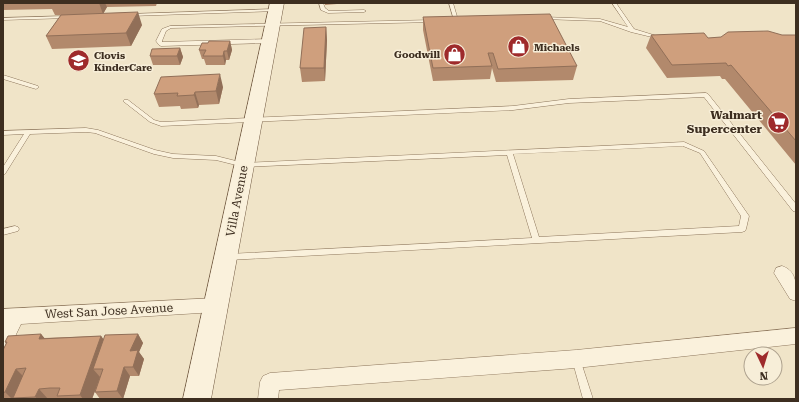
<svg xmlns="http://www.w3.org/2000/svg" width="799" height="402" viewBox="0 0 799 402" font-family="'Roboto Serif',serif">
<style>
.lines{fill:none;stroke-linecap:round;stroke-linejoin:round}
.service-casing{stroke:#8d765c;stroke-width:1}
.minor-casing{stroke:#8d765c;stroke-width:1}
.secondary-casing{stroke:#6f573f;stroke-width:1}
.service{fill:#faf1dc;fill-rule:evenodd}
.minor{fill:#faf1dc;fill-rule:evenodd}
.secondary{fill:#faf1dc;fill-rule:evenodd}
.wall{fill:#b2896c}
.shaded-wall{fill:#916f58}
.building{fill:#cf9f7d;stroke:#916f58}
.labels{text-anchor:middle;stroke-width:3;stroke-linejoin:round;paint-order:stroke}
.far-poi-label{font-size:10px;font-weight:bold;fill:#3d2e20;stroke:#f7eed8;text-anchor:start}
.poi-label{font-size:12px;font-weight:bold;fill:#3d2e20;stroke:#f7eed8;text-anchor:end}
.street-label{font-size:12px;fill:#3d2e20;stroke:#f7eed8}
</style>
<rect width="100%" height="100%" fill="#f0e4c8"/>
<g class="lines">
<defs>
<path id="service" d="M319,3H323L325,8L329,11L364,10L366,11L364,12L328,13L321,10Z
M449,3H453L458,20V21L454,20Z
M612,3H616L634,29L660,37V39L631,32L600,21L543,19L541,18L543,17L600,19L628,27Z
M276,9L278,10V11L130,16L128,15L130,14Z
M67,16L69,17V18L3,20V18Z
M433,20H435V22L171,28L166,31L162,41V42L269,39L272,41L269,43L161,46L159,45L156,41L162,29L170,26Z
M3,75L38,86L39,87L36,89L3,79Z
M706,93L708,94L796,204V212L793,211L704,97L569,103L513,110L161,126L150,122L123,101L124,100H128L154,120L161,122L513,106L569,99Z
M86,128L98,130L155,150L173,154L216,156L244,163L684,142L704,151L749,216L746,229L745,231L742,232L229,260L226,259L225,257L226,255L229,254L532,238L507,155L244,167L216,160L173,158L154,154L95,133L86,132L30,134L5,174H3V167L24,134L3,135V131ZM683,146L700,153L741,216L739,226L539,237L513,154Z
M15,226L18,227L19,229L18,231L3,235V229Z
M576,355L579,356L580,359L593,399H583L572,359L573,356Z"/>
<path id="minor" d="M782,266C798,271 796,287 796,301L790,299L774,273L776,268Z
M216,298L222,300L225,305L222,310L216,312L21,324L10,347L3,349V309Z
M796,328V344L576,368L279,390L278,399H258L260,382L263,376L270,373L576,350Z"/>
<path id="secondary" d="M270,3H284L211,399H183Z"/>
</defs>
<!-- service casing -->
<use href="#service" class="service-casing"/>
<!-- minor casing -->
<use href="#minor" class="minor-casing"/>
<!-- secondary casing -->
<use href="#secondary" class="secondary-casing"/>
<!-- service -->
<use href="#service" class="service"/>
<!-- minor -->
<use href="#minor" class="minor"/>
<!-- secondary -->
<use href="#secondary" class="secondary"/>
</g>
<!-- wall -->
<path class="wall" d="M3,3H157L156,6L107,7L103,14L142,25L131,46L52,49L46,36L61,15H55L52,9L3,10Z
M325,3H337V4L325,5Z
M423,17L577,66L573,80L496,82L492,68L490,79L433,81L423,30Z
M326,27L327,40L325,81L302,82L300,68Z
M651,35L708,38L796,35V165L725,79H722L720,76L667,78L646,48Z
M230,41L232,50L229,60H226L225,65H206L204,59H202L199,50L208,43Z
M180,48L183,57L180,65H153L150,56Z
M223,87L219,104L199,105L198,108L181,109L180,106L159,107L154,94Z
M41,334L44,338L101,336L104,340L138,334L143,343L139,352L144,359L139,376H130L123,399H100L95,392L97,386L92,399H3V350L6,344L5,342Z"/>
<!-- shaded-wall -->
<path class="shaded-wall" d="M99,3H105L107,7L103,14Z
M138,12L142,25L131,46L126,33Z
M326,27L327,40L325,81L324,68Z
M230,41L232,50L229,60L227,51Z
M180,48L183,57L180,65L177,56Z
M224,51L226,60L225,65L223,56Z
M220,74L223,87L219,104L216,91Z
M195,92L199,105L198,108L194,95Z
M41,334L52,347L39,339Z
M138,334L143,343L139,352L144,359L139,376L133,367L130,351Z
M101,336L110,348L93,369L100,377L92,399H83L80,395Z
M124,367L130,376L123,399L117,391Z
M16,369L28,381L13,398L14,399H12L5,392Z
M39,389L48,399H37L35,397Z"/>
<!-- building -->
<path class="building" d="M138,12L126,33L46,36L61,15Z
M550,14L577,66L498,69L493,53H488L492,66L433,68L423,17Z
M326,27L324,68H300L304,28Z
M768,31L782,35H796V141L731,65L728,66L726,63L672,65L651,35L704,33L708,38L721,37L728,32Z
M209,41H230L227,51H224L223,56H203L206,50H199L202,43H208Z
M180,48L177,56H150L152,49Z
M220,74L216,91L195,92L194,95L177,96L178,93L154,94L161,77Z
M41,334L39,339L101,336L80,395L57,396L60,388H50L39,389L35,397L13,398L26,368L16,369L5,392L3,393V350L7,342H5L8,336Z
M138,334L130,351L138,350L133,367H124L117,391L95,392L103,369H93L105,335Z"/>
<!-- icons -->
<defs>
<symbol id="shop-disc" viewBox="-11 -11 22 22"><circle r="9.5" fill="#9e2a2b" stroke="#f7eed8"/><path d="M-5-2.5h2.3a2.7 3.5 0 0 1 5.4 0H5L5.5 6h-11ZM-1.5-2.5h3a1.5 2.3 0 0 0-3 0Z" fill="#fff"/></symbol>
<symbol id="school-disc" viewBox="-11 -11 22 22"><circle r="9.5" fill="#9e2a2b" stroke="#f7eed8"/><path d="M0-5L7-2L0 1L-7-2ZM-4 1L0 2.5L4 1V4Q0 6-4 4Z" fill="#fff"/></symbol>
<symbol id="supermarket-disc" viewBox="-11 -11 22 22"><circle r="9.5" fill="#9e2a2b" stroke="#f7eed8"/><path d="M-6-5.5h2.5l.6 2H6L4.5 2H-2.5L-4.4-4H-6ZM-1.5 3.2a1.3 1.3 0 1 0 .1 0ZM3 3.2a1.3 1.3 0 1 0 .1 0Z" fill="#fff"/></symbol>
</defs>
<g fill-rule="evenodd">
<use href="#shop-disc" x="506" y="34" width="25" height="25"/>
<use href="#shop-disc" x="442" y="42" width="25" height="25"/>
<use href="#school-disc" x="66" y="48" width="25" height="25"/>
<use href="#supermarket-disc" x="766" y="110" width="25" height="25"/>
</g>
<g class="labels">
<!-- far-poi labels -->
<g class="far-poi-label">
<text x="534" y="51">Michaels</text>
<text x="440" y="58" text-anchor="end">Goodwill</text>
<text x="94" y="59">Clovis<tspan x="94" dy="12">KinderCare</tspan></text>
</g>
<!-- poi labels -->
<g class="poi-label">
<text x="762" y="119">Walmart<tspan x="762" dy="14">Supercenter</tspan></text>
</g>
<!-- street labels -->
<g class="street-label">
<text transform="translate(237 201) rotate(-79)" y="4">Villa Avenue</text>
<text transform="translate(109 311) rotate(-3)" y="4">West San Jose Avenue</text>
</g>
</g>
<!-- border -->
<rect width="799" height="402" fill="none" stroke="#3d2e20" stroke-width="8"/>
<!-- north arrow -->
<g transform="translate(763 366) rotate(176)"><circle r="19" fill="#f7eed8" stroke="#ada18e"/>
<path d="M0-3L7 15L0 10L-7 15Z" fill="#9e2a2b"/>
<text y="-6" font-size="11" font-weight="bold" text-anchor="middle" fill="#3d2e20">N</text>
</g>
</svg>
